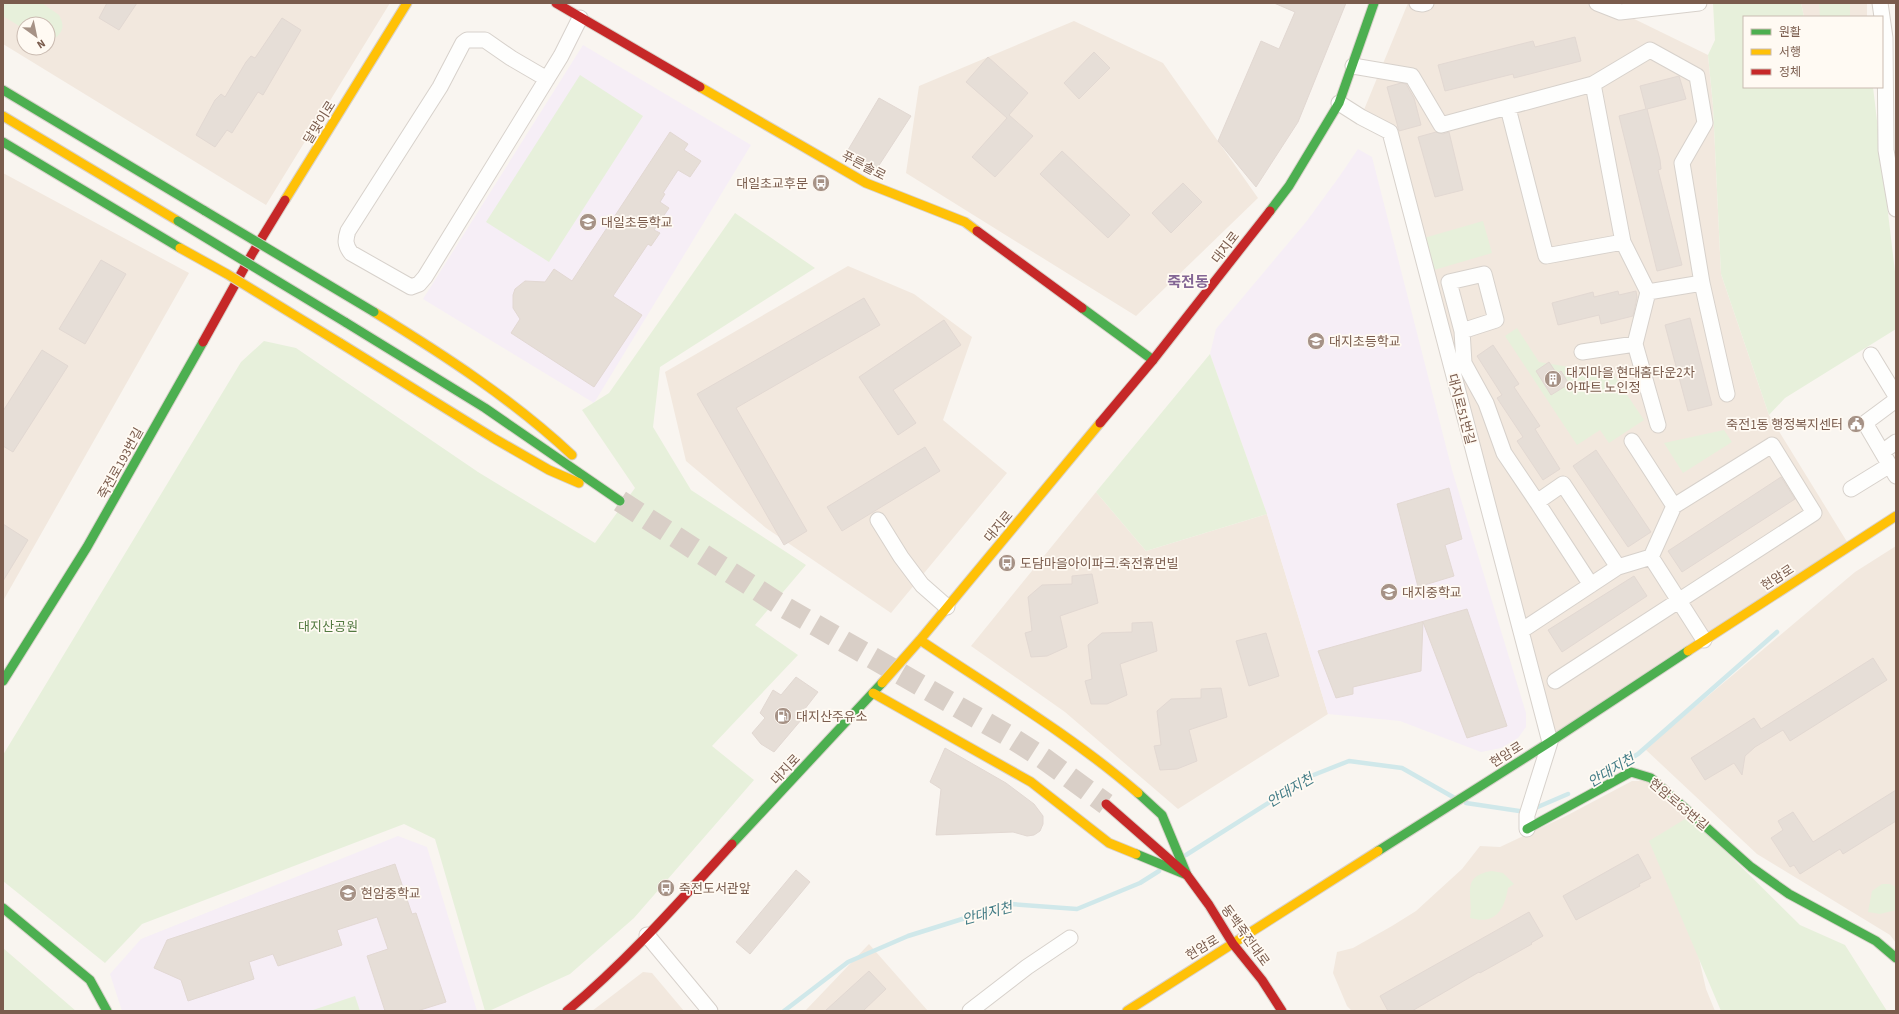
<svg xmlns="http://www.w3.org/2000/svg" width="1899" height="1014" viewBox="0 0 1899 1014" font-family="'Source Sans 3','Noto Sans KR',sans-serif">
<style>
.residential{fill:#f2e8de;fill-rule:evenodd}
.education{fill:#f6eef6}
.green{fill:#e7f0db}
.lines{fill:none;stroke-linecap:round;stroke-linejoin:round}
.stream{stroke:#d0e8ea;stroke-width:4.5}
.building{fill:#e6ded7;stroke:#e2d8d2}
.secondary-tunnel{stroke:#d9cfc7;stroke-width:22;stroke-dasharray:22 11;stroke-linecap:butt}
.street-casing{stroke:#d7d1cb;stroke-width:17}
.fast-casing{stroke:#d9d2cb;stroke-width:11}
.slow-casing{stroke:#d9d2cb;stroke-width:11}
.jam-casing{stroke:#d9d2cb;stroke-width:11}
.street{stroke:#fefefd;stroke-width:15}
.fast{stroke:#4caf50;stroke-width:9}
.slow{stroke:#ffc107;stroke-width:9}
.jam{stroke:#c62828;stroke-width:9}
.fast-bridge-casing{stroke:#d9d2cb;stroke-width:11;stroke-linecap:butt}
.slow-bridge-casing{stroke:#d9d2cb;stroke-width:11;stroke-linecap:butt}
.fast-bridge{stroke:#4caf50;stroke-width:9}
.slow-bridge{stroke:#ffc107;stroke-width:9}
.labels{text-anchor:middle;stroke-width:3.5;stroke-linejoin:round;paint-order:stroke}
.street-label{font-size:13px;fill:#7a5c4d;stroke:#fffaf3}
.poi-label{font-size:13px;fill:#7a5c4d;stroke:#fffaf3;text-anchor:start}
.park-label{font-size:13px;fill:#537a41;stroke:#fffaf3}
.water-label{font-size:14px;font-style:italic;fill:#437c86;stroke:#fffaf3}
.quarter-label{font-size:15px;font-weight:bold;fill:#846695;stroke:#fffaf3}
</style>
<rect width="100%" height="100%" fill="#f9f5f0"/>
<!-- residential -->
<path class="residential" d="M3,3H390L266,205L3,44ZM24,24H48V48H24Z
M1408,3H1597L1620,12L1708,55L1713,106L1721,274L1769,415L1849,545L1550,742L1390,132L1361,117Z
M1801,3H1867V17H1804Z
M1074,21L1163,63L1258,198L1136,316L906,173L919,86Z
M3,173L189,273L3,601Z
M848,266L914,294L972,337L943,420L1007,473L891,613L766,528L686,461L665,372Z
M1096,492L1146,551L1267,514L1328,714L1178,809L1065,712L971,646Z
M1896,546V943L1890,935L1757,854L1645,749L1855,572Z
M1632,781H1648L1712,837L1678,866L1706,989L1715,1011H1352L1347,1006L1333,973L1337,952L1353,948L1392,926L1416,911L1462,869L1480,846L1500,847L1566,816Z
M869,944L928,1011H805Z
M643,972L652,973L684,1011H592Z"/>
<!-- education -->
<path class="education" d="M583,45L751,145L594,403L423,299Z
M1358,149L1372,157L1452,470L1526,713V727L1518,738L1501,748L1481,752L1400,721L1328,714L1267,514L1210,354L1216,329L1306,222L1339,177Z
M398,836L427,847L477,1011H122L110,974L141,939Z"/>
<!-- green -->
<path class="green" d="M3,3H42L59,15C66,27 62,36 49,41L48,24H24V29L3,16Z
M1713,3H1801L1804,17H1744V87H1873L1896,280V329L1785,398L1769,415L1721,274L1713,106L1708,55L1715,40Z
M1850,3V17H1820L1819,4Z
M580,75L643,116L549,262L486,222Z
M735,213L815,268L660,367L653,427L691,490L806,565L755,625L798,655L712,746L754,780L634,918L570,974L489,1011H485L435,839L404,824L142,924L105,963L3,881V755L241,362L264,341L296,348L478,472L595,543L635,488L582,410L609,393Z
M1483,221L1492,253L1434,270L1424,238Z
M1517,328L1539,362L1613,374L1644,420L1609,443L1600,430L1577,445L1505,336Z
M1210,354L1267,514L1146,551L1096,492Z
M1724,430L1732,442L1683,473L1664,443Z
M1690,816L1800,925L1845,945L1887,1011H1721L1649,841Z
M1492,871L1503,873L1514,884L1508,888C1504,911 1495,925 1470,918C1474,897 1459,876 1492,871Z
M1882,884H1890L1896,887V910L1880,914L1868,912L1872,891Z
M3,948L76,1011H3Z
M355,996L360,1011H310Z"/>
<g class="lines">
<!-- stream -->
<path class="stream" d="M1605,774L1638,754L1777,632
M1466,803L1526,812
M1533,809L1568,794
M1186,855L1311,776L1349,761L1402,768L1453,797
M784,1011L848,962L908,936L1010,904L1077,909L1140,883L1159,871"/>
</g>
<!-- building -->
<path class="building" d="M107,3H137L119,30L99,18Z
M1274,3H1346L1298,122L1256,187L1218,141L1261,41L1279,49L1295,12Z
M282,18L301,30L263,95L258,92L232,133L227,130L215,147L196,135L215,100L221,94L225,97L246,62L251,56L255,58Z
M1575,37L1581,61L1514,78L1513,74L1445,91L1438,65L1533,41L1535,47Z
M1094,52L1110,68L1079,99L1064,83Z
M988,57L1028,93L1009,115L1033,136L995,177L972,157L1007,118L966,82Z
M1679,76L1686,99L1647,109L1660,160L1661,169L1658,170L1682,265L1657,271L1619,116L1646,109L1640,86Z
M1401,83L1406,84L1414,98L1421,125L1399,131L1387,87Z
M879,98L911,116L874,173L845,155Z
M670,132L688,144L684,150L701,161L690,177L678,170L663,193L665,194L660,202L669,208L654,230L660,233L651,246L648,244L613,296L642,315L594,387L511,333L520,319L513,308V295L515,289L525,281L545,282L554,269L572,281Z
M1436,132L1443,134L1449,132L1463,190L1435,197L1418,137Z
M1062,151L1130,215L1108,238L1040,174Z
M1183,183L1202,202L1171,233L1152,213Z
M101,260L126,274L85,344L59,329Z
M1618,291L1619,295L1636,291L1637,297L1633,316L1601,324L1599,315L1558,325L1552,303L1593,292L1594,297Z
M864,298L880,325L736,408L807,531L784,545L697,394Z
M1690,318L1712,405L1688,411L1665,325Z
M944,320L961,345L893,390L916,423L898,435L859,377Z
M1493,345L1519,384L1514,387L1540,426L1535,429L1560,469L1543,480L1517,441L1523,437L1497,398L1502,395L1477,356Z
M42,350L68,366L13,452L3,446V411Z
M1549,362L1557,374L1561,371L1569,384L1551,395L1536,371Z
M925,447L940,471L842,531L827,507Z
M1596,450L1651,532L1628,547L1573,466Z
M1781,477L1795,499L1682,572L1668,551Z
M1449,488L1462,539L1445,545L1454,576L1418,587L1397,504Z
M3,524L28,540L3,581Z
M1092,574L1098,603L1060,616L1067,647L1047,656L1031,657L1025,633L1032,631L1028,597L1042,585L1072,584V576Z
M1634,576L1647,596L1562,652L1548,630Z
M1467,609L1507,726L1467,738L1423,622L1421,671L1353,687V694L1336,698L1318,651Z
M1152,622L1157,651L1120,664L1127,695L1107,704H1091L1085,681L1092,679L1088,645L1102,633L1132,632V623Z
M1266,633L1279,676L1249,686L1236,641Z
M1873,658L1887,680L1790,741L1783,730L1755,747L1745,756L1742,775L1734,763L1705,780L1691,758L1754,718L1761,729Z
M796,677L818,692L804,710L807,713L774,752L761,744L752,733L765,718L760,713L773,690L781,695Z
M1221,688L1227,717L1189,730L1197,761L1177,769L1160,770L1154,746L1161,745L1157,711L1171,699L1201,698V689Z
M945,748L1006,783L1034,804L1043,816V824L1040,831L1034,835L1027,836L1013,832L936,835L941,789L930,782Z
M1896,790V821L1843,854L1840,849L1800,874L1794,865L1790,867L1771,838L1783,830L1778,821L1793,812L1813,842Z
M1638,854L1651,878L1639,884L1640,886L1576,920L1563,896Z
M395,864L412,914L416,913L446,1002L417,1011H385L367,956L388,949L377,917L337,930L342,945L278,966L273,954L249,962L254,979L188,1001L181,980L154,968L167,940Z
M796,870L810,882L750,954L736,942Z
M1529,912L1543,936L1531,943L1532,944L1480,973L1479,972L1412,1011H1388L1380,996Z
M869,971L886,989L863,1011H825Z"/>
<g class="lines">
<!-- secondary-tunnel -->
<path class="secondary-tunnel" d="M620,501L784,607L1007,735L1043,758L1106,804"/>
<defs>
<path id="street" d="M1417,3L1423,4L1426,3
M1597,3L1620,12L1699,3
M1880,3L1885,38L1886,150L1896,209
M1353,66L1412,76L1441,125L1593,84L1623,242L1546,256L1508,108
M547,79L511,58L485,40H467L463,43L440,87L348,231C345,240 345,245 351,253L411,287L419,284L425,277L561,56L580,18
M1593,84L1650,50L1697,76L1705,123L1682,163L1702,283
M1339,103L1361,117L1390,132L1550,742L1527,815V829
M1623,242L1648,292L1635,344L1658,425
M1648,292L1702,283L1727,394
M1462,331L1496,320L1484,274L1449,282L1462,331L1464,363L1486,403L1504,453L1537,502
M1582,352L1635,344
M1871,355L1896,396
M1896,400L1865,423L1896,476
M1632,441L1674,506
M1882,452L1896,442
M1851,489L1890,465
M878,520L901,557L922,585L947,607
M1591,585L1537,502L1563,484L1618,567
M1521,631L1618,567L1651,557L1704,640
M1555,681L1814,513L1772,445L1674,506L1651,557
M647,935L710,1011
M970,1011L1027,967L1070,938"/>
<path id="fast" d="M3,90L205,211
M3,142L180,248
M1270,211L1289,186L1339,103L1374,3
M1082,308L1153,360
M345,322L485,408L620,501
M3,681L87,547L203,342
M1138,793L1162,815L1187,875
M1527,829L1631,772L1651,778L1751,867L1789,894L1876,941L1896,958
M732,844L882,683
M1378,851L1550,742L1688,651
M1136,854L1187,875
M3,908L90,980L107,1011"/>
<path id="slow" d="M700,87L866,183L965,222L977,231
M3,116L178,221
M285,200L407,3
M374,312C444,355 512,399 572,455
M340,343L495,439L549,470L579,483
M920,640C993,689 1071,735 1138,793
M1688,651L1896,516
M882,683L920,640L1100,423
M873,693L1031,782L1109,843L1136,854
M1127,1011L1378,851"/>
<path id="jam" d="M556,3L700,87
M977,231L1082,308
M203,342L252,254L285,200
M1100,423L1153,360L1270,211
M1106,804L1187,875L1209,905L1233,944L1262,980L1282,1011
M567,1011C627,961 679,902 732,844"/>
</defs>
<!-- street casing -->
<use href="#street" class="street-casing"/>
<!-- fast casing -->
<use href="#fast" class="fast-casing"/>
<!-- slow casing -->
<use href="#slow" class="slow-casing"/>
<!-- jam casing -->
<use href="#jam" class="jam-casing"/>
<!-- street -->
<use href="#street" class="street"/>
<!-- fast -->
<use href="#fast" class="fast"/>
<!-- slow -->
<use href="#slow" class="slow"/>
<!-- jam -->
<use href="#jam" class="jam"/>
<defs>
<path id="fast-bridge" d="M205,211L374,312
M178,221L345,322"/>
<path id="slow-bridge" d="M180,248L227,274L340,343"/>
</defs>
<!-- fast-bridge casing -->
<use href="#fast-bridge" class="fast-bridge-casing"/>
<!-- slow-bridge casing -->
<use href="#slow-bridge" class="slow-bridge-casing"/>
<!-- fast-bridge -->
<use href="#fast-bridge" class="fast-bridge"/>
<!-- slow-bridge -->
<use href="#slow-bridge" class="slow-bridge"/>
</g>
<!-- icons -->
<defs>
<symbol id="bus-disc" viewBox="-11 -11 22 22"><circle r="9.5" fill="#a69286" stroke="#fffaf3"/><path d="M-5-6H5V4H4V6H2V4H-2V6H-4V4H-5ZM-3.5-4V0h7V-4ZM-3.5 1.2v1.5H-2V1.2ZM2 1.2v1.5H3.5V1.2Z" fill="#fff"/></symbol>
<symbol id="school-disc" viewBox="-11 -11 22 22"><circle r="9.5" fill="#a69286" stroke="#fffaf3"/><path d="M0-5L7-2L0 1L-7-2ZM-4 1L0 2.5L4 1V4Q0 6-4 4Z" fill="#fff"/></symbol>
<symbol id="building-disc" viewBox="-11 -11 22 22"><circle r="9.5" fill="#a69286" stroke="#fffaf3"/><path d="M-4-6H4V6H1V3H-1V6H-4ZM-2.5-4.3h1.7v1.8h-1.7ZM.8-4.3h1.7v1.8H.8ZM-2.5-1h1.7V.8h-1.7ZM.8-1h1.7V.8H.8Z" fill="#fff"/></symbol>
<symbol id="civic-disc" viewBox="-11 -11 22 22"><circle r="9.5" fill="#a69286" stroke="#fffaf3"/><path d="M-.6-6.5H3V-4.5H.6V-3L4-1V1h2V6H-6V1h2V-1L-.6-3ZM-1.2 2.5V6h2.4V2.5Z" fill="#fff"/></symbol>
<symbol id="fuel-disc" viewBox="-11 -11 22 22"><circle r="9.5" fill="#a69286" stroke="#fffaf3"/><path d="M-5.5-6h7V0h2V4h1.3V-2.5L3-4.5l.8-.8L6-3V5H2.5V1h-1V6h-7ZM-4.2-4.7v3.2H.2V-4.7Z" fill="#fff"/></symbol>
</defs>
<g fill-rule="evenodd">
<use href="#bus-disc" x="811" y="173" width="20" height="20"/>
<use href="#school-disc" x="578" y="212" width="20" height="20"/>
<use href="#school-disc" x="1306" y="331" width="20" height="20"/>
<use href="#building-disc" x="1543" y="369" width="20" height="20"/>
<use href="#civic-disc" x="1846" y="414" width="20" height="20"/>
<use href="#bus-disc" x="997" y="553" width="20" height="20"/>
<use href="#school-disc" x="1379" y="582" width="20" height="20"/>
<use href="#fuel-disc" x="773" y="706" width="20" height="20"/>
<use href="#bus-disc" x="656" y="878" width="20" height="20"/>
<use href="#school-disc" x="338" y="883" width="20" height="20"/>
</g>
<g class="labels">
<!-- street labels -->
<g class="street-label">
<text transform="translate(319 122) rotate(-58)" y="5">달맞이로</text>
<text transform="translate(864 165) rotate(27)" y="5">푸른솔로</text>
<text transform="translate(1225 247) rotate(-52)" y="5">대지로</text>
<text transform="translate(1462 409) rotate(75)" y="5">대지로51번길</text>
<text transform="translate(120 463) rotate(-61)" y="5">죽전로193번길</text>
<text transform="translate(998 526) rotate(-50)" y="5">대지로</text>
<text transform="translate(1777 577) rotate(-33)" y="5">현암로</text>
<text transform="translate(1506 754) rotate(-32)" y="5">현암로</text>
<text transform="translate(785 769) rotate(-47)" y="5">대지로</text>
<text transform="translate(1679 804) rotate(40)" y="5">현암로63번길</text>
<text transform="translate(1246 935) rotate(54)" y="5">동백죽전대로</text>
<text transform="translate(1202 947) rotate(-31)" y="5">현암로</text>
</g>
<!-- poi labels -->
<g class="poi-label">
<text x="808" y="188" text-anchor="end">대일초교후문</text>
<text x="601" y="227">대일초등학교</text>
<text x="1329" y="346">대지초등학교</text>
<text x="1566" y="377">대지마을 현대홈타운2차<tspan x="1566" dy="15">아파트 노인정</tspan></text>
<text x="1843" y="429" text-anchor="end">죽전1동 행정복지센터</text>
<text x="1020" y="568">도담마을아이파크.죽전휴먼빌</text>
<text x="1402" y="597">대지중학교</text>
<text x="796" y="721">대지산주유소</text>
<text x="679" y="893">죽전도서관앞</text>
<text x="361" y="898">현암중학교</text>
</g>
<!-- park labels -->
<g class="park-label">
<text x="328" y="631">대지산공원</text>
</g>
<!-- water labels -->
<g class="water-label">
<text transform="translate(1611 770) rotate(-31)" y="5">안대지천</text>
<text transform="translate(1290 790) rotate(-31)" y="5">안대지천</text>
<text transform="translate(987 913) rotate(-15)" y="5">안대지천</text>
</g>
<!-- quarter labels -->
<g class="quarter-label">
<text x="1188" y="287">죽전동</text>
</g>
</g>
<!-- border -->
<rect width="1899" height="1014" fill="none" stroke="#7a5c4d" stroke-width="8"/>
<!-- legend -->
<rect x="1743" y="16" width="140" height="72" fill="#fffaf3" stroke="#cabbb1"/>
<rect x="1751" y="29" width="20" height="6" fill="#4caf50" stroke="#cabbb1"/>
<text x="1779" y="36" font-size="12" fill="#7a5c4d">원활</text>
<rect x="1751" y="49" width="20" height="6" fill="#ffc107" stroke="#cabbb1"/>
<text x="1779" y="56" font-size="12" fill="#7a5c4d">서행</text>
<rect x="1751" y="69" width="20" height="6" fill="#c62828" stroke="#cabbb1"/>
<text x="1779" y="76" font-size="12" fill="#7a5c4d">정체</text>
<!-- north arrow -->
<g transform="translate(36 36) rotate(147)"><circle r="19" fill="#fffaf3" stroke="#cabbb1"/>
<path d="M0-3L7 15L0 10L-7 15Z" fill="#a69286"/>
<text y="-6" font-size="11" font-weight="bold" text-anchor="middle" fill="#7a5c4d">N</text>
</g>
</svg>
